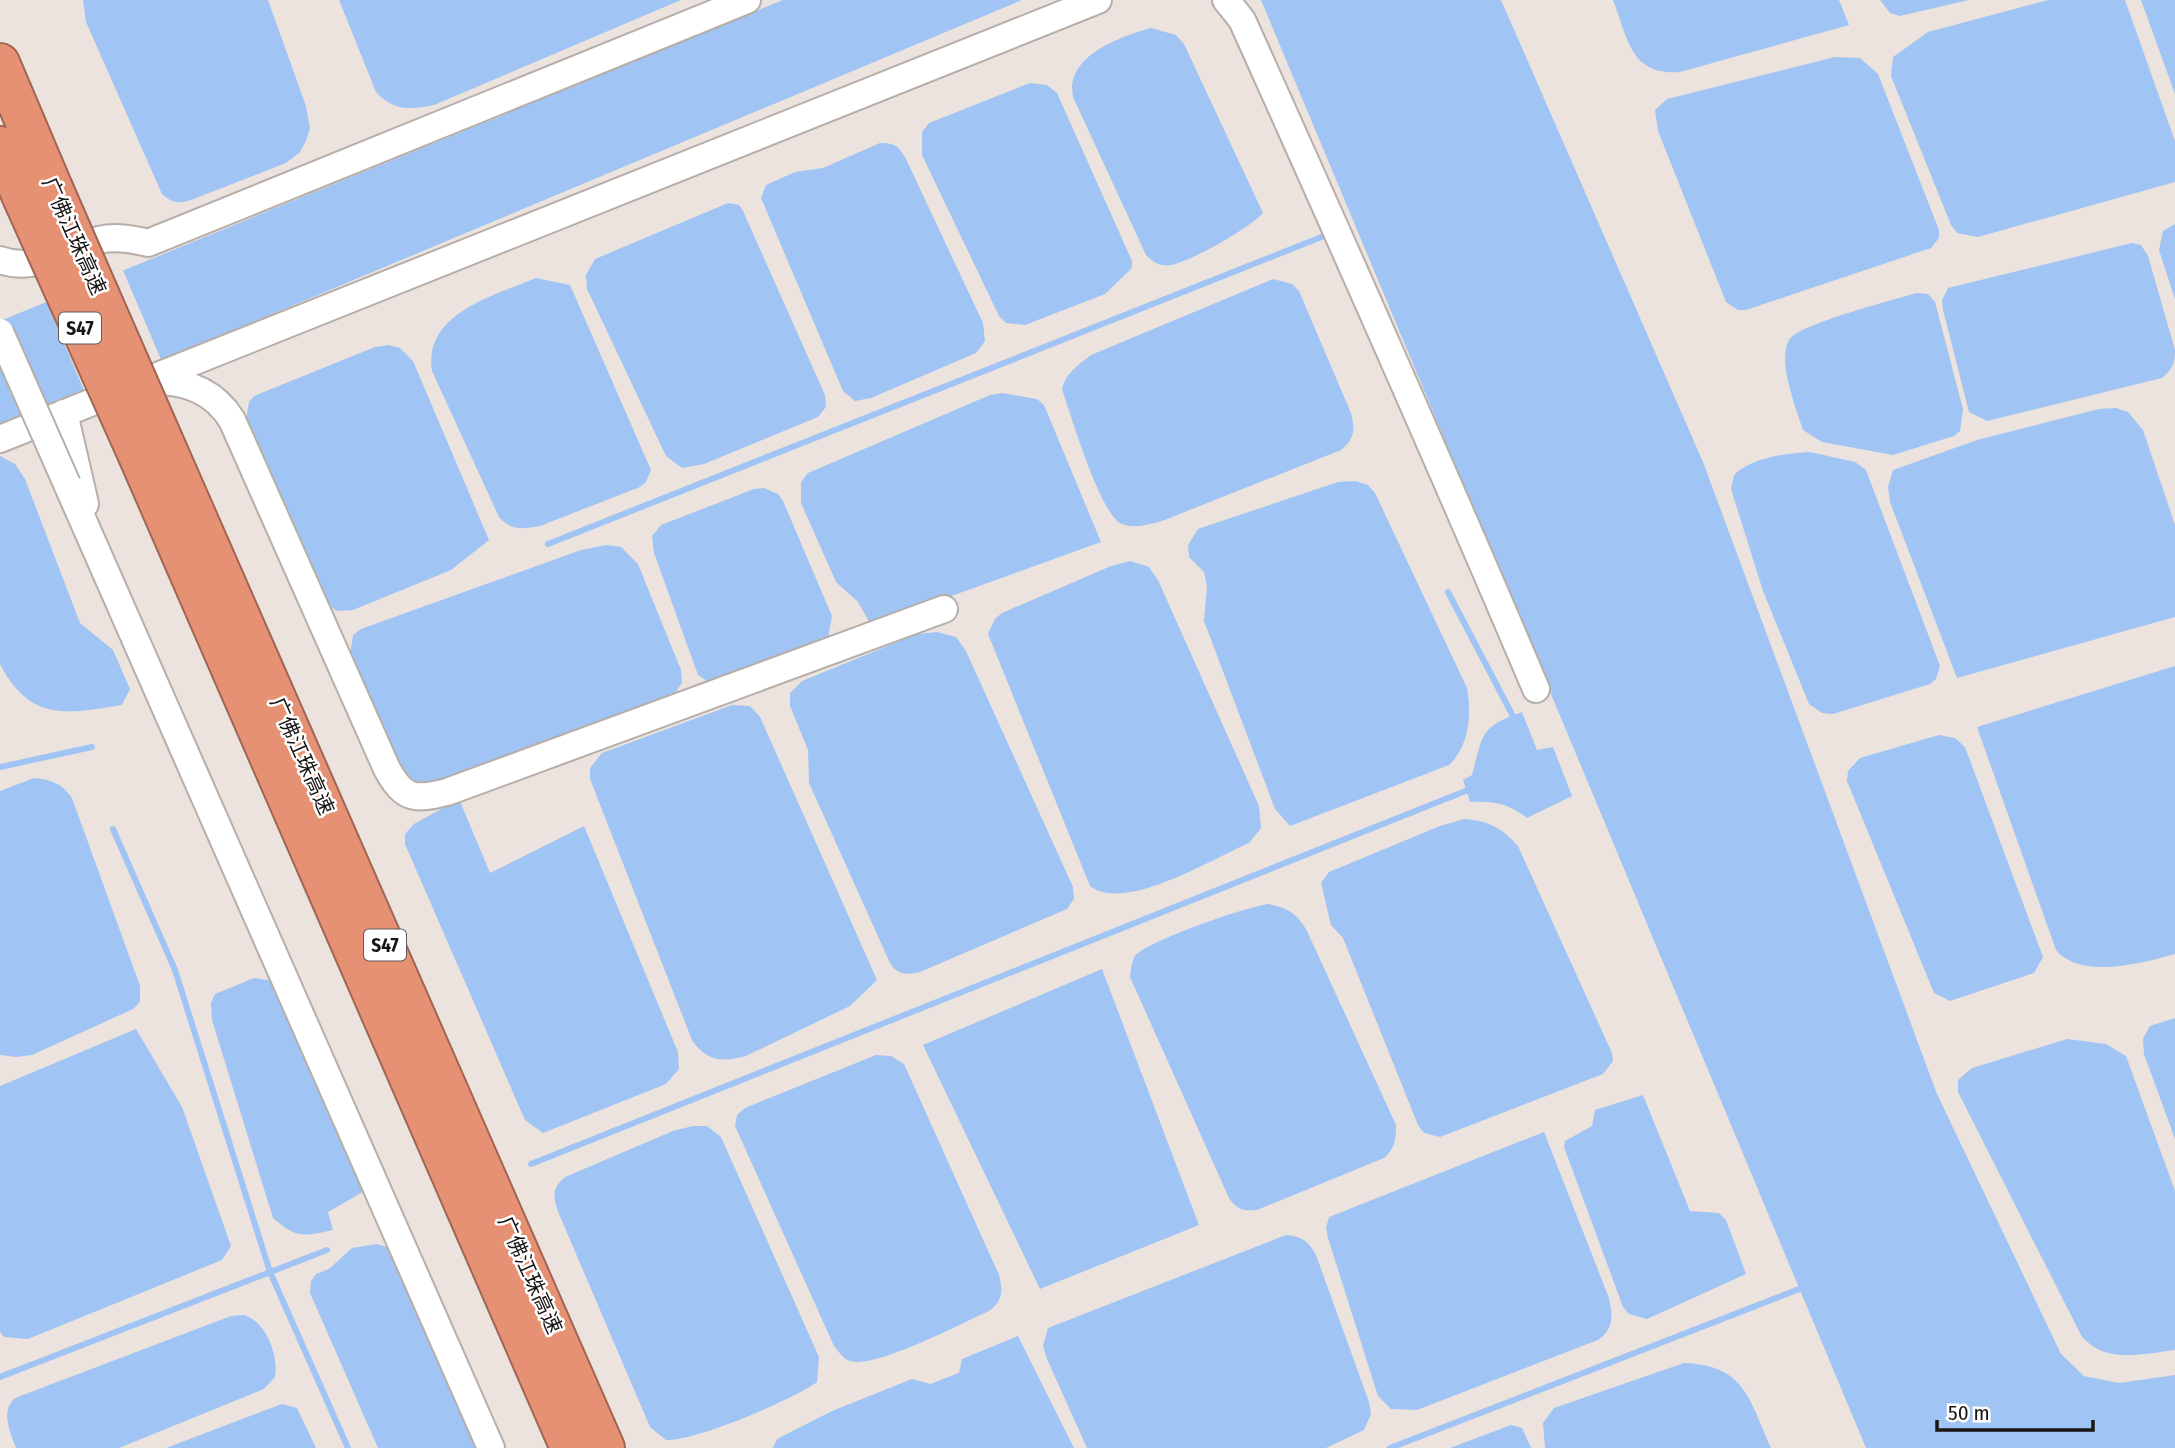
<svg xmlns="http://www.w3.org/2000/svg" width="2175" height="1448" viewBox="0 0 2175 1448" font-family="'Fira Sans Condensed','Noto Sans SC',sans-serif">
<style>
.water{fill:#a0c4f3}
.pier{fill:#ece3de}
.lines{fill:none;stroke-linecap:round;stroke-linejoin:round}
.stream{stroke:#a0c4f3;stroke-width:6}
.minor-casing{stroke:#b7aea9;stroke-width:30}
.highway-casing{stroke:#9e6653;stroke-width:42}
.minor{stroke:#fff;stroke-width:26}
.highway{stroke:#e69174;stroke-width:38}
.minor-bridge-casing{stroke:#b7aea9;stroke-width:30;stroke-linecap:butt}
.highway-bridge-casing{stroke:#9e6653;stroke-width:42;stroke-linecap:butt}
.minor-bridge{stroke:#fff;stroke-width:26}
.highway-bridge{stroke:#e69174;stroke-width:38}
.labels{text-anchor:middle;stroke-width:5;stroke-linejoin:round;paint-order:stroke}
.shield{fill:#fff;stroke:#5e5c5b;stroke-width:2}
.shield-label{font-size:19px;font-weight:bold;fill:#191615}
.street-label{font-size:21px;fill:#191615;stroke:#fff}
</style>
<rect width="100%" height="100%" fill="#ece3de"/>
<!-- water -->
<path class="water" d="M83,0H268L306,106L310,128L306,141L300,152L286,163L191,200C179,204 172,203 162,194L86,22Z
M339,0H681L434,105C410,110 394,111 376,92Z
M783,0H1022L122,377L0,425V321Z
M1261,0H1501L1703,462L1937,1094L2061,1354L2084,1376L2119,1383L2175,1375V1448H1866Z
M1613,0H1839L1849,25L1680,72C1630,76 1628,38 1613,0Z
M1880,0H1969L1900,16L1890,13Z
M2048,0H2125L2175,141V182L1978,237L1957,233L1951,225L1891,76L1893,57L1928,32Z
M2141,0H2175V94Z
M1151,28L1176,35L1184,44L1263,213C1248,229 1192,261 1171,265C1160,267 1153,262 1146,255L1073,97C1065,56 1119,37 1151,28Z
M1835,57L1860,58L1878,74L1939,230V238L1931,248L1746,310H1738L1726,302L1658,131L1655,110L1667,99Z
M1030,83L1047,85L1057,93L1132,261V268L1105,294L1025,325L1006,323L999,316L922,155V132L929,123Z
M880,143C895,143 899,146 906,159L983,323L985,341L976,353L871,398L855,401L843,391L761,198L766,185L795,172L823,168Z
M728,203L739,205L743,211L825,395L826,407L818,417L704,464L682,468L666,456L587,289L586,275L595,259Z
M2175,224V299L2159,250L2163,231Z
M2132,243L2141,245L2148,256L2175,350C2175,363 2173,369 2162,378L1987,421L1969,412L1943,310L1942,300L1948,288Z
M536,278L570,285L651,470L646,482L640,487L540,526C523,529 511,531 499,517L432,371C423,313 494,296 536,278Z
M1273,279L1292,284L1299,291L1351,413C1355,429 1355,439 1341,450L1162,521C1150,524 1133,530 1120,523C1099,510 1071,416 1062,389C1066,373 1078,365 1091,355Z
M1916,293L1928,294L1935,302L1963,409L1960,431L1954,436L1893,455L1822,442L1803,430C1796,408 1777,361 1789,340C1798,324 1894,300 1916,293Z
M389,345L400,348L413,361L489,540L451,570L353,610L337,611L327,604L246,420L249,402L254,396L375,347Z
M1002,393L1037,399L1044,405L1101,542L871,625L858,602L836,582L801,503V482L808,473L990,395Z
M2116,408L2128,412L2143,430L2175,525V617L1957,678L1890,502L1888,487L1893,470L1977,440L2099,409Z
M1810,452L1855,462L1866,470L1940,666L1936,679L1930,684L1833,714L1822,713L1809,704L1763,591L1731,489L1734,475C1750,458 1787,453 1810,452Z
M0,456L15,464L25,479L80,623L113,650L130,689L122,705C66,714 30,722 0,664Z
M1355,481L1368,485L1375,493L1467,688C1472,714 1469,747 1449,765L1290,826L1275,809L1204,621L1207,587L1204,572L1189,557L1188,545L1198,529L1338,482Z
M764,488L778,494L783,501L832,616L828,639L711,684L698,675L654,553L652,536L661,525L754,489Z
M606,545L621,547L638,564L681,670L682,683L674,694L659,703L437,784L418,785L403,776L350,654L353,635L361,629L581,550Z
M1130,561L1149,567L1158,580L1259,806L1261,828L1249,843C1212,859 1125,913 1090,886L988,634L995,619L1002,613L1111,566Z
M937,632L956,637L966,651L1073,887L1074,899L1067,909L920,972C907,975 897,975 890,963L809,783L808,750L790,706V693L802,681L917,634Z
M2175,666V954C2142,963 2081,980 2056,950L1977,727Z
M732,705L750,706L760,717L877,980L850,1006L746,1056C722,1062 707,1062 692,1040L590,779V768L602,753Z
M1522,712L1537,750L1553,747L1572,796L1527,818C1508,803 1493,801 1470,802L1463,780L1472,775C1483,735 1479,727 1522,712Z
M1939,735L1955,738L1965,747L2043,957L2034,973L1950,1001L1934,993L1847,781L1848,771L1860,758Z
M34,778C52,780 61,783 72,798L140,986V1002L133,1009L32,1055L16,1057L0,1055V791Z
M459,799L490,873L584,826L678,1052L679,1069L666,1084L543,1133L525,1120L405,844V834L414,824Z
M1464,819C1489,821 1501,827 1518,846L1612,1053L1613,1061L1603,1074L1440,1137L1424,1133L1418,1125L1343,938L1331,925L1321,883L1329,872L1440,826Z
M1268,904C1288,908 1297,913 1307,931L1396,1125C1396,1140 1395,1148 1384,1158L1257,1210C1243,1211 1237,1210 1229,1198L1130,977C1131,970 1131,963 1135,956C1147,941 1246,907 1268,904Z
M1102,969L1199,1225L1040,1289L923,1045Z
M254,978L275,981L368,1189L328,1212L333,1230C303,1237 296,1238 273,1218L212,1020L211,1003L215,994Z
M2175,1018V1139L2144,1054L2143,1038L2150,1026Z
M136,1029L182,1107L231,1246L222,1260L28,1339L4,1337L0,1332V1086Z
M2067,1039L2106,1044L2126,1056L2175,1191V1350C2143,1354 2106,1364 2082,1337L1958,1092V1080L1972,1068Z
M876,1055L891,1056L904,1064L999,1275C1003,1291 1003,1301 989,1311C962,1323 875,1369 850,1361C843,1359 839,1352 834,1346L735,1126L737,1115L745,1108Z
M1643,1095L1690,1211L1719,1213L1726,1220L1746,1274L1647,1319L1629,1314L1623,1307L1564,1147L1565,1141L1592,1126L1595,1110Z
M693,1126H707L721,1137L819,1357L817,1382C792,1400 696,1441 666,1440L650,1427L559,1214C553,1197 551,1189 565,1177L673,1131Z
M1544,1132L1609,1298C1613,1317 1614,1328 1598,1340L1417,1410L1391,1409L1378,1396L1328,1238L1326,1228L1329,1217Z
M1286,1235C1302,1236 1309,1242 1316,1255L1369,1402L1371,1414L1364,1430L1326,1448H1087L1047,1359L1043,1346L1048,1328Z
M377,1244L387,1247L395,1258L481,1448H378L310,1293L311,1281L316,1274L329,1269L352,1248Z
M243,1315C266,1320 279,1356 275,1377L264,1389L119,1448H16C10,1431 0,1412 15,1398L231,1316Z
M1018,1336L1074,1448H773L777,1439L832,1411L912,1379L930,1384L959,1373L962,1359Z
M1684,1363C1745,1365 1749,1399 1771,1448H1545L1543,1423L1554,1408Z
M282,1404L297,1408L316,1448H166Z
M1511,1425L1522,1428L1531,1448H1450Z"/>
<!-- pier -->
<path class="pier" d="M122,268L163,364L86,395L45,299Z"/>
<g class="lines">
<!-- stream -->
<path class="stream" d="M548,544L1329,234
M1448,592L1516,722
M0,767L92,747
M113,829L175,970L270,1272L348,1448
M531,1164L1473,788
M0,1377L327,1250
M1390,1448L1807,1286"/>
<defs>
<path id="minor" d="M1226,0L1242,20C1342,242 1441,465 1536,689
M0,260C34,273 67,249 99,240C116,236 132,239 148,243L747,0
M154,381C187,381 214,391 232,420L387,769C404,800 415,800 447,792L944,609
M64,413L85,504
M0,439L1098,0
M67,484L491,1448"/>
<path id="highway" d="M0,63L53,188
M0,146L22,197
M164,442L605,1448
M139,458L570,1448"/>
</defs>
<!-- minor casing -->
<use href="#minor" class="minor-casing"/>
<!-- highway casing -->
<use href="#highway" class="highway-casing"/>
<!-- minor -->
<use href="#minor" class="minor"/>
<!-- highway -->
<use href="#highway" class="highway"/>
<defs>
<path id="minor-bridge" d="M0,332L67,484"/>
<path id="highway-bridge" d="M53,188L164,442
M22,197L139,458"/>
</defs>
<!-- minor-bridge casing -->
<use href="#minor-bridge" class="minor-bridge-casing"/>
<!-- highway-bridge casing -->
<use href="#highway-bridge" class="highway-bridge-casing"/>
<!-- minor-bridge -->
<use href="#minor-bridge" class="minor-bridge"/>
<!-- highway-bridge -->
<use href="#highway-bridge" class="highway-bridge"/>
</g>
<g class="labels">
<!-- shield labels -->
<g class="shield">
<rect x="59" y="312.5" width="42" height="31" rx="5"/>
<rect x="364" y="929.5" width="42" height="31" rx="5"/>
</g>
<g class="shield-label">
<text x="80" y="335">S47</text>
<text x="385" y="952">S47</text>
</g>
<!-- street labels -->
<g class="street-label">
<text transform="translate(74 236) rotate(66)" y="7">广佛江珠高速</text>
<text transform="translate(302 756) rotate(66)" y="7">广佛江珠高速</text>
<text transform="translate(530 1275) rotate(66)" y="7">广佛江珠高速</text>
</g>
</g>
<!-- scale -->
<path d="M1937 1420v10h156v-10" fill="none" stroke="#191615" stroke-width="3.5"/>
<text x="1948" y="1420" font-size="21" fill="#191615" stroke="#ffffff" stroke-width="5" paint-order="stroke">50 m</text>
</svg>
